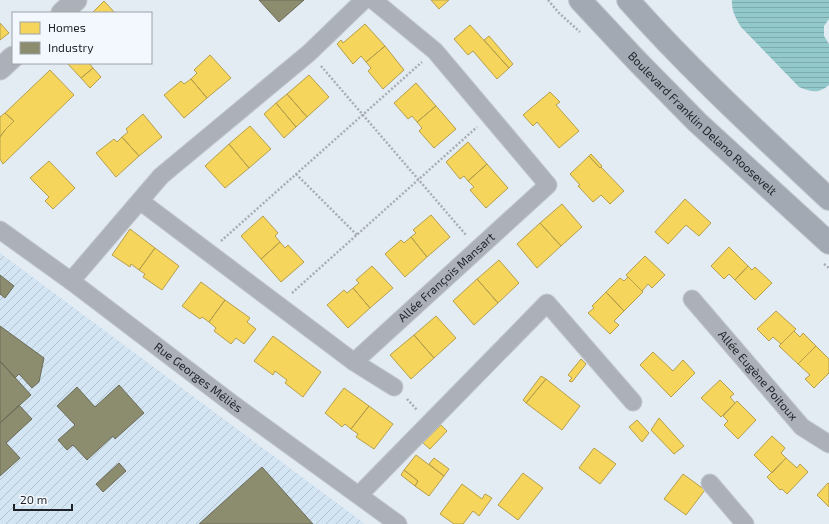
<svg xmlns="http://www.w3.org/2000/svg" width="829" height="524" viewBox="0 0 829 524" font-family="'Exo 2',sans-serif">
<style>
.industrial{fill:url(#industrial-furrows)}
.water{fill:url(#water-rules)}
.homes{fill:#f6d55c;stroke:#b59f4c}
.industry{fill:#8c8c6e;stroke:#6b6c59}
.lines{fill:none;stroke-linecap:round;stroke-linejoin:round}
.minor-casing{stroke:#c1c7cd;stroke-width:19}
.tertiary-casing{stroke:#c1c7cd;stroke-width:23}
.primary-casing{stroke:#c1c7cd;stroke-width:24}
.path{stroke:#a8adb3;stroke-width:2.5;stroke-dasharray:2 2;stroke-linecap:butt}
.minor{stroke:#acb0b8;stroke-width:17}
.tertiary{stroke:#acb0b8;stroke-width:21}
.primary{stroke:#a3a9b2;stroke-width:22}
.labels{text-anchor:middle;stroke-width:4;stroke-linejoin:round;paint-order:stroke}
.street-label{font-size:12px;fill:#1d2228;stroke:#f2f8fe}
</style>
<defs>
<pattern id="industrial-furrows" width="10" height="10" patternUnits="userSpaceOnUse"><rect width="10" height="10" fill="#d3e4f2"/><path d="M-1 1l2-2M0 10L10 0M9 11l2-2" fill="none" stroke="#b5c3d0"/></pattern>
<pattern id="water-rules" width="6" height="5" patternUnits="userSpaceOnUse"><rect width="6" height="5" fill="#93c9ca"/><path d="M0 2.5h6" fill="none" stroke="#7eacae"/></pattern>
</defs>
<rect width="100%" height="100%" fill="#e3ebf3"/>
<!-- industrial -->
<path class="industrial" d="M0,253L365,524H0Z"/>
<!-- water -->
<path class="water" d="M732,0H829V19L824,26V36L829,44V85C818,94 812,92 799,87L741,27C736,19 731,10 732,0Z"/>
<!-- homes -->
<path class="homes" d="M431,0H449L439,9Z
M104,1L115,13H92Z
M0,23L9,33L0,40Z
M365,24L385,46L366,62L361,56L353,64L337,44L341,40L343,43Z
M470,25L509,68L497,79L473,51L468,55L454,39Z
M489,36L513,64L509,68L484,40Z
M385,46L404,70L383,89L368,71L371,68L366,62Z
M210,55L231,78L207,98L191,79L197,73L194,70Z
M67,63H89L93,68L81,78Z
M93,68L101,77L90,88L81,78Z
M50,70L74,95L3,164L0,159V137L5,130L14,121L5,113Z
M309,75L329,97L307,117L287,94Z
M191,79L207,98L184,118L164,95L181,81L184,84Z
M416,83L436,106L417,122L412,116L408,119L394,103Z
M550,92L560,102L556,105L579,131L559,148L537,122L533,126L523,115Z
M287,94L307,117L296,127L276,103Z
M276,103L296,127L284,138L264,114Z
M436,106L456,129L434,148L419,131L422,128L417,122Z
M5,113L14,121L5,130L0,137V117Z
M143,114L162,137L139,156L122,137L128,132L126,129Z
M250,126L271,149L249,168L229,144Z
M122,137L139,156L116,177L96,153L114,139L117,142Z
M468,142L487,164L468,181L464,176L460,179L446,162Z
M229,144L249,168L225,188L205,166Z
M591,154L602,166L600,168L589,156Z
M589,156L600,168L601,167L624,191L610,204L601,195L593,202L578,186L580,185L570,174Z
M49,161L75,188L53,209L45,201L49,197L30,178Z
M487,164L508,188L486,208L470,190L474,187L468,181Z
M685,199L711,223L699,236L686,225L668,244L655,232Z
M562,204L582,227L561,246L540,223Z
M431,215L450,237L427,257L411,237L416,233L413,230Z
M263,216L278,233L275,236L280,242L261,259L241,236Z
M540,223L561,246L537,268L517,244Z
M130,229L155,248L139,270L131,264L130,267L112,255Z
M411,237L427,257L405,277L385,254L401,240L404,243Z
M280,242L285,248L288,245L304,262L281,282L261,259Z
M729,247L748,266L735,280L729,274L724,279L711,266Z
M155,248L179,266L162,290L143,277L145,274L139,270Z
M645,256L665,275L652,288L648,284L642,291L626,275Z
M499,260L519,283L498,303L477,279Z
M372,266L393,288L370,308L353,288L359,283L356,280Z
M748,266L752,270L755,267L772,283L755,300L735,280Z
M628,277L643,292L624,311L606,292L620,278L624,281Z
M477,279L498,303L474,325L453,301Z
M201,282L225,300L209,322L202,317L200,319L182,306Z
M353,288L370,308L348,328L327,305L344,290L347,293Z
M606,292L624,311L614,321L619,325L610,334L588,313L594,308L592,306Z
M225,300L250,318L247,322L256,329L244,344L236,338L231,344L214,331L216,328L209,322Z
M776,311L796,329L781,344L773,337L769,341L757,329Z
M436,316L456,338L434,358L414,335Z
M794,331L800,337L803,333L816,346L798,364L779,346Z
M414,335L434,358L411,379L390,355Z
M273,336L321,372L303,397L285,383L287,380L275,371L273,375L254,361Z
M816,346L829,359V373L814,388L805,379L810,375L798,364Z
M653,352L673,371L683,360L695,373L671,397L640,365Z
M581,359L586,364L572,382L569,381L572,378L568,375Z
M541,376L546,379L526,403L523,400Z
M546,379L580,406L562,430L526,403Z
M720,380L734,394L730,397L735,403L721,417L701,398Z
M344,388L369,406L351,429L345,424L342,427L325,413Z
M737,401L756,420L738,439L724,425L728,421L723,416Z
M369,406L393,424L374,449L356,437L358,434L351,429Z
M659,418L684,446L674,454L651,430Z
M637,420L649,433L642,442L629,427Z
M441,425L447,431L430,449L423,443Z
M772,436L785,448L781,453L786,458L772,473L754,455Z
M594,448L616,464L600,484L579,468Z
M416,455L444,476L429,496L415,486L418,481L404,470Z
M434,458L449,469L444,476L429,464Z
M786,458L797,468L800,464L808,472L787,494L782,489L780,490L767,477Z
M404,470L418,481L415,486L401,475Z
M523,473L543,488L518,520L498,505Z
M683,474L705,490L686,515L664,499Z
M828,483L829,484V507L817,495Z
M462,484L482,499L485,494L492,498L479,516L473,511L463,524H454L440,514Z"/>
<!-- industry -->
<path class="industry" d="M259,0H304L279,22Z
M0,275L14,286L5,298L0,294Z
M0,326L44,358L39,382L32,388L19,374L15,378L0,361Z
M0,361L31,395L0,423Z
M119,385L144,413L115,439L113,436L87,460L73,445L67,450L58,440L75,425L57,406L77,387L95,407Z
M19,405L32,419L6,443L20,458L0,476V423Z
M119,463L126,471L103,492L96,484Z
M262,467L313,524H199Z"/>
<g class="lines">
<defs>
<g id="minor">
<path id="s1" d="M140,201L354,362L548,185L435,51L373,0"/>
<path id="s2" d="M0,230L71,281L234,405L398,524"/>
<path d="M71,281L161,176L309,53L364,0"/>
<path id="s3" d="M692,299L802,427L829,444"/>
<path d="M354,362L394,387"/>
<path d="M710,483L745,524"/>
<path d="M359,495L547,303L633,402"/>
</g>
<path id="tertiary" d="M62,13L76,0
M0,69L13,57"/>
<g id="primary">
<path id="s4" d="M580,0L637,61L697,122L829,243"/>
<path d="M628,0C691,71 760,134 829,199"/>
</g>
</defs>
<!-- minor casing -->
<use href="#minor" class="minor-casing"/>
<!-- tertiary casing -->
<use href="#tertiary" class="tertiary-casing"/>
<!-- primary casing -->
<use href="#primary" class="primary-casing"/>
<!-- path -->
<path class="path" d="M548,0L559,13L580,32
M321,66L466,235
M296,174L357,235
M221,241L422,62
M824,264L829,268
M292,293L477,127
M407,399L417,410"/>
<!-- minor -->
<use href="#minor" class="minor"/>
<!-- tertiary -->
<use href="#tertiary" class="tertiary"/>
<!-- primary -->
<use href="#primary" class="primary"/>
</g>
<g class="labels">
<!-- street labels -->
<g class="street-label">
<text dy="4" stroke="none"><textPath href="#s4" startOffset="174">Boulevard Franklin Delano Roosevelt</textPath></text>
<text dy="4" stroke="none"><textPath href="#s1" startOffset="393">Allée François Mansart</textPath></text>
<text dy="4" stroke="none"><textPath href="#s3" startOffset="101">Allée Eugène Poitoux</textPath></text>
<text dy="4" stroke="none"><textPath href="#s2" startOffset="247">Rue Georges Méliès</textPath></text>
</g>
</g>
<!-- legend -->
<rect x="12" y="12" width="140" height="52" fill="#f2f8fe" stroke="#9da2a8"/>
<rect x="20" y="22" width="20" height="12" fill="#f6d55c" stroke="#9da2a8"/>
<text x="48" y="32" font-size="12" fill="#1d2228">Homes</text>
<rect x="20" y="42" width="20" height="12" fill="#8c8c6e" stroke="#9da2a8"/>
<text x="48" y="52" font-size="12" fill="#1d2228">Industry</text>
<!-- scale -->
<path d="M14 504v6h58v-6" fill="none" stroke="#1d2228" stroke-width="2"/>
<text x="20" y="504" font-size="12" fill="#1d2228" stroke="#f2f8fe" stroke-width="3" paint-order="stroke">20 m</text>
</svg>
